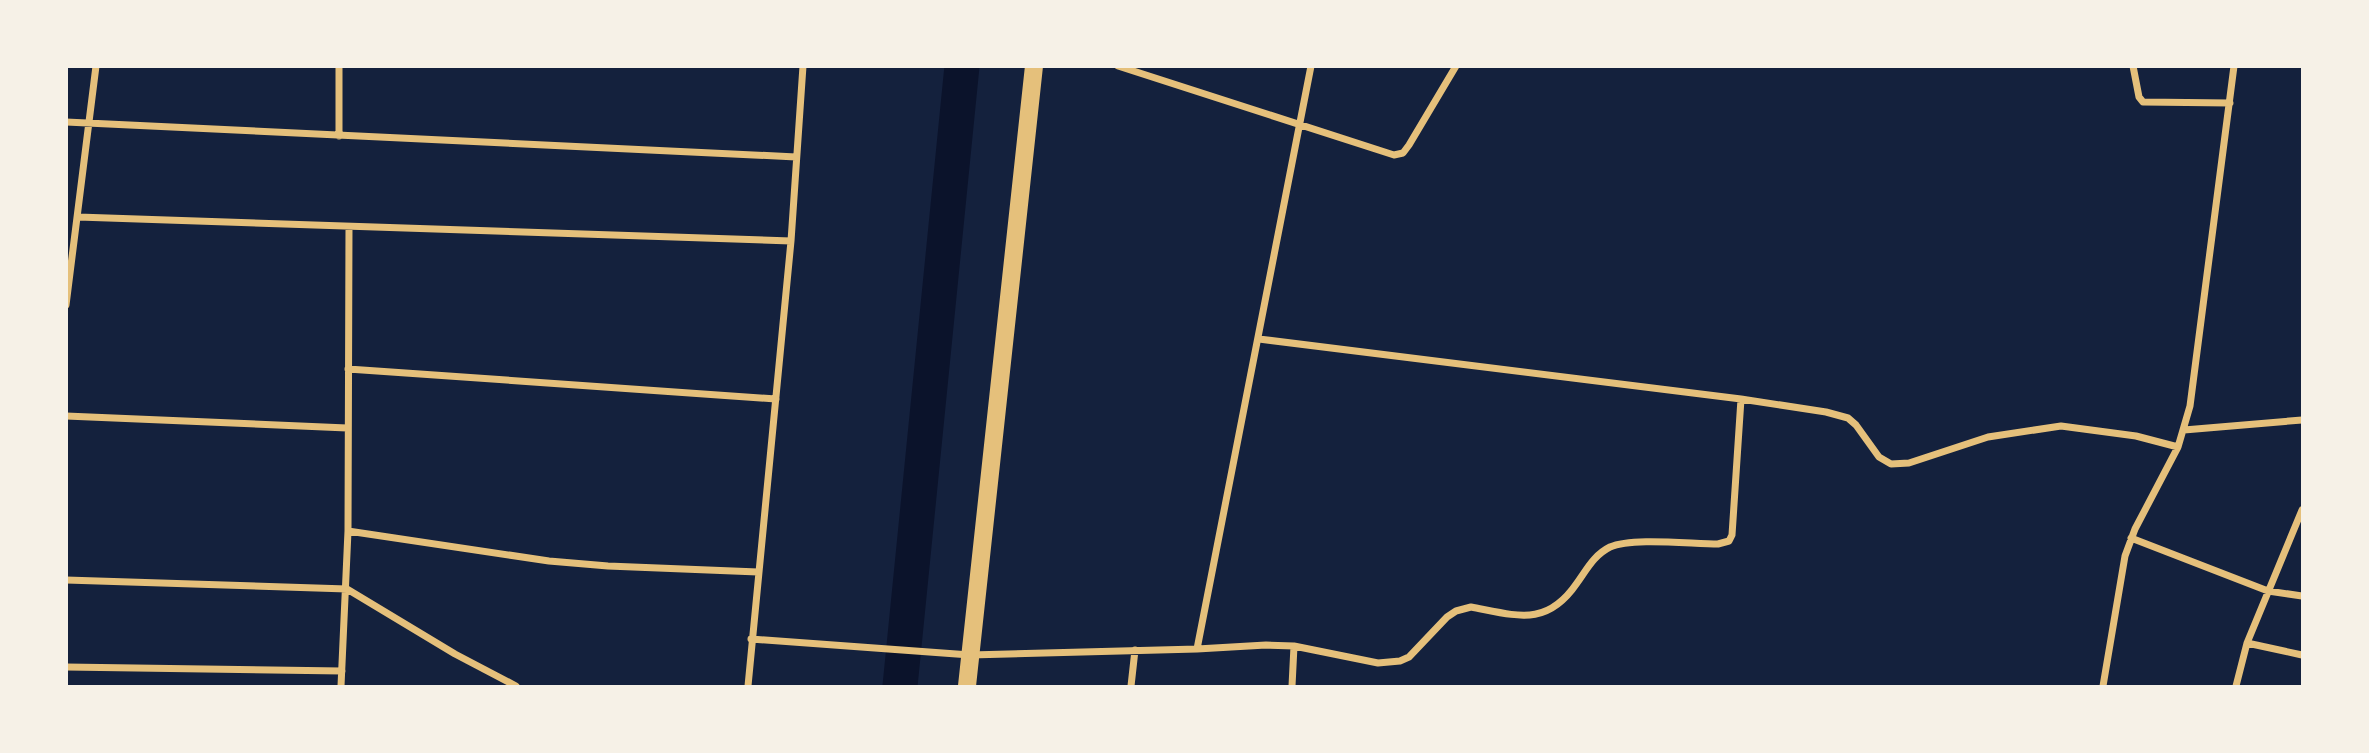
<svg xmlns="http://www.w3.org/2000/svg" width="2369" height="753" viewBox="0 0 2369 753" font-family="Overpass,sans-serif">
<style>
.lines{fill:none;stroke-linecap:round;stroke-linejoin:round}
.canal{stroke:#0b132b;stroke-width:35}
.minor{stroke:#e5c07b;stroke-width:7}
.primary{stroke:#e5c07b;stroke-width:18}
</style>
<rect width="100%" height="100%" fill="#14213d"/>
<g class="lines">
<!-- canal -->
<path class="canal" d="M900,686L962,66"/>
<!-- minor -->
<path class="minor" d="M1118,66L1394,155L1403,153L1409,145L1456,66
M2133,66L2139,97L2143,102L2230,103
M66,122L796,157
M339,136V66
M78,217L791,241
M66,305L96,66
M1259,339L1741,399L1826,412L1848,418L1856,425L1879,457L1891,464L1909,463L1988,437L2061,426L2136,436L2178,447
M348,369L776,399
M66,416L347,428
M2184,430L2302,420
M348,531L549,561L608,566L758,572
M2131,538L2268,591L2302,596
M66,580L347,589L455,654L516,686
M751,639L970,655L1197,649L1266,645L1294,646L1378,663L1400,661L1409,657L1447,617L1456,611L1471,607C1518,616 1547,627 1577,583C1587,569 1594,555 1610,547C1632,537 1691,544 1718,544L1729,541L1732,535L1741,399
M2247,643L2302,655
M1197,649L1311,66
M66,667L342,671
M341,686L348,531L349,227
M748,686L791,241L803,66
M1131,686L1135,650
M1292,686L1294,646
M2103,686L2125,556L2135,529L2178,447L2190,406L2234,66
M2236,686L2247,643L2302,510"/>
<!-- primary -->
<path class="primary" d="M967,686L1034,66"/>
</g>
<!-- border -->
<rect width="2369" height="753" fill="none" stroke="#f6f1e7" stroke-width="136"/>
</svg>
